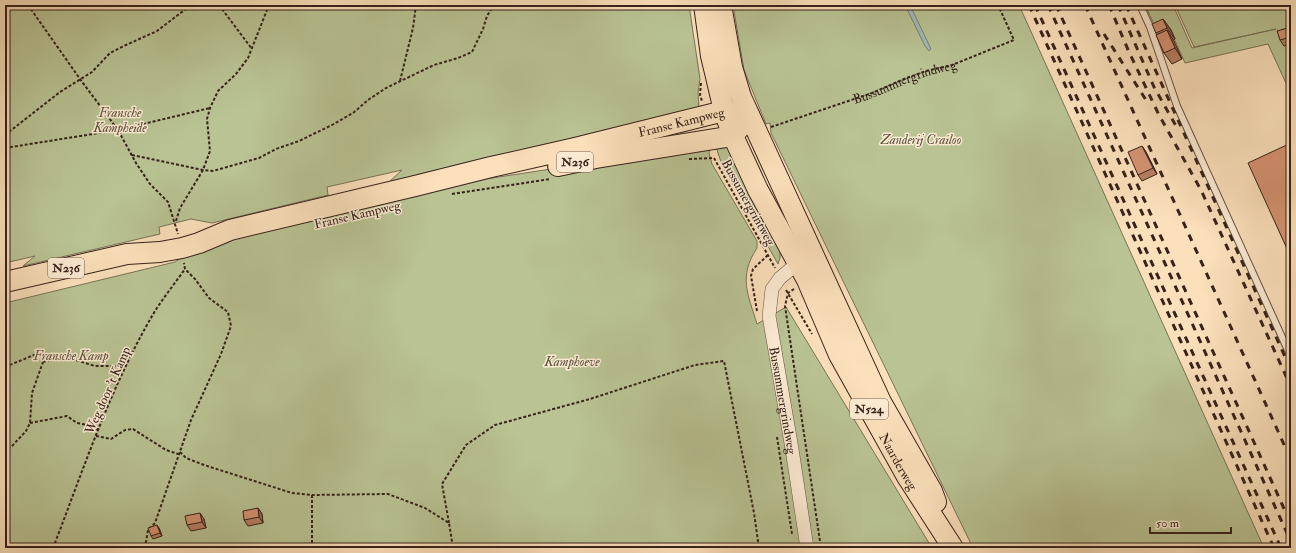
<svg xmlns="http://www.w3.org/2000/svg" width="1296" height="553" viewBox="0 0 1296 553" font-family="'IM FELL Double Pica',serif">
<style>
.green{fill:#b9c394;stroke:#787257}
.water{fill:#a2bbb9;stroke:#777e79}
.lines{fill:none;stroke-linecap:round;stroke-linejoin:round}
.service-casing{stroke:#675242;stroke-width:8}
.minor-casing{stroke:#675242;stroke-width:14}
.primary-casing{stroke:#36221a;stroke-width:22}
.path{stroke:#36221a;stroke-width:2;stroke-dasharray:3 2;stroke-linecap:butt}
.service{stroke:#fcebd3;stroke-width:6}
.minor{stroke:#fcebd3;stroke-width:13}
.primary{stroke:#fbe0bb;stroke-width:20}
.rail{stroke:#36221a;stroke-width:3;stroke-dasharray:7 7;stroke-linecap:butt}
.wall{fill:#b77e62;stroke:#36221a}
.shaded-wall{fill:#956650;stroke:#36221a}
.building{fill:#d59272;stroke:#36221a}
.labels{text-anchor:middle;stroke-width:3;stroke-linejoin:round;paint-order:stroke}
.shield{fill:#fcebd3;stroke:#715e52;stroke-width:1}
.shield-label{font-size:12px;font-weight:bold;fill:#36221a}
.street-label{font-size:13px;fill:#36221a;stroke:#fcebd3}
.park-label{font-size:13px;font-style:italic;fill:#5d523f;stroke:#fcebd3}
</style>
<rect width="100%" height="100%" fill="#fbe0bb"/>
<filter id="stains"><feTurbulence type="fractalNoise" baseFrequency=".005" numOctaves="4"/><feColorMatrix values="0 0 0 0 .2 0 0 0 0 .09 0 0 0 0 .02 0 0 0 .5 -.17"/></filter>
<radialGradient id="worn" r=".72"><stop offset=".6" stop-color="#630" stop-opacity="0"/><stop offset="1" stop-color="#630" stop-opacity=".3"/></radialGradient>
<!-- green -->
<path class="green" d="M5,5H689L700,79L698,93L699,108L677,116L389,182L402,170L327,187L328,195L212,223L191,219L159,227L160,234L23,266L35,256L5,263Z
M733,5H1019L1264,548H973L771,133L770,123L766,124L744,70Z
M1145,5H1173L1192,48L1276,29L1194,47L1175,5H1291V42L1285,44L1287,46L1291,44V94L1268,44L1185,63L1172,34L1161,39Z
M715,144H722L732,149L780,250V258L778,264L722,165Z
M710,147L709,153L712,164L757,241V248C738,277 748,294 757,324L786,307L932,548H5V303L175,262L190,252L238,236L446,185L663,152Z"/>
<!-- water -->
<path class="water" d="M905,5H910L931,49L929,51L925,46Z"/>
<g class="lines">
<defs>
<path id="service" d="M1140,5L1150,27L1177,106L1291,357"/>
<g id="minor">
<path id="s2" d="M803,261L798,263L780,278L772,289L769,316L792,449L807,548"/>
</g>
<g id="primary">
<path id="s3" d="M704,5L711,56L717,81L724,111L733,136L758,190L807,280L839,355L906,475L953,548"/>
<path d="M721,5L732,67L741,97L881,402L932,491L936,502"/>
<path d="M558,166L596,158L733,136L741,126"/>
<path id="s4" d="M5,282L127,254L160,252L182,248L199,243L230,230L415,186L491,167L575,148L724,111L749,115"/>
</g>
</defs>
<!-- service casing -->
<use href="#service" class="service-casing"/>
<!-- minor casing -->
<use href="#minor" class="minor-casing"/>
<!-- primary casing -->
<use href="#primary" class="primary-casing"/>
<!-- path -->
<g class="path">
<path d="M28,5L80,79L118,130L136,163L150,184L168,202L178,234"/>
<path d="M219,5L252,49"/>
<path d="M400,81L413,28L416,5"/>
<path d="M701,83L700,95L702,101"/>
<path id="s1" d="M771,127L872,93L904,79L926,71L952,65L1014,40L998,5"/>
<path d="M5,135L60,92L92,72L110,53L126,45L157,31L191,5"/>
<path d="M5,148L118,130L210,108"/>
<path d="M132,155L203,170L213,171L234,165L259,158L276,149L299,141L332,125L353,113L368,100L386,88L434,65L458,58L472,52L483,29L487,16L494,5"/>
<path d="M714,158L775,268"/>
<path d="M689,159L714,158"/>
<path d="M452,194L550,179"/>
<path d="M176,221L180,208L203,170L210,151L207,119L210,108L218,91L236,74L248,58L269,5"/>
<path d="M794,289L788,293L785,306L821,548"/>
<path d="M786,290L812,334"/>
<path d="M757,311L751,276L753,269L768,255"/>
<path d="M43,362L63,356L95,366H126"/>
<path d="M5,367L34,355L42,356L43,362L32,393L30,423L26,431L12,446L5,450"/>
<path d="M30,423L67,416L77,423L88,425L99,430"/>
<path d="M96,436L111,439L125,430L133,429L166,450L178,454"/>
<path d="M777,437L792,534"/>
<path d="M180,452L186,458L204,465L292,493L312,495L388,494L425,508L449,523L453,548"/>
<path d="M449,523L442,484L466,445L495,425L590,399L695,365L724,361L754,513L759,548"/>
<path d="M53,548C84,468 111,385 155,311C164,297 175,283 185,269"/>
<path d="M145,548L148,530L155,523L191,420L221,354L231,326L228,312L209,298L195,279L185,269L184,263"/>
<path d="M312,548V495"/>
</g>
<!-- service -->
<use href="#service" class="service"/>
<!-- minor -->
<use href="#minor" class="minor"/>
<!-- primary -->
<use href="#primary" class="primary"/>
<!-- rail -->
<path class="rail" d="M1029,5L1274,548
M1035,5L1281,548
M1048,5L1291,542
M1056,5L1291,524
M1085,5L1291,460
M1109,5L1129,52L1159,115L1201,190L1291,387
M1118,5L1154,87L1176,126
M1126,5L1291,370
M1104,34L1146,100"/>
</g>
<!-- wall -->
<path class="wall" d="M1163,19L1171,30L1175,39L1173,40L1182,59L1172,64L1164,53L1156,33Z
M1291,27V44L1284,46L1280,40Z
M1291,143V255L1288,251Z
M1142,146L1146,152L1157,174L1142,181L1138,175Z
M258,508L262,514L263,523L248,526L244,520Z
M204,519L206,528L191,531L187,525Z
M159,528L162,536L153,539L151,536Z"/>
<!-- shaded-wall -->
<path class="shaded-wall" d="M1163,19L1171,30L1175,39L1167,28Z
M1167,30L1174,41L1182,59L1175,48Z
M1142,146L1146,152L1157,174L1153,168Z
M258,508L262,514L263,523L259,517Z
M200,513L204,519L206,528L202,522Z
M157,525L159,528L162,536L160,533Z"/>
<!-- building -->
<path class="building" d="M1163,19L1167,28L1156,33L1152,24Z
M1291,27V37L1280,40L1277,31Z
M1167,30L1175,48L1164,53L1156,35Z
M1291,143V250L1288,251L1248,163Z
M1142,146L1153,168L1138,175L1128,152Z
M258,508L259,517L244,520L243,511Z
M200,513L202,522L187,525L185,516Z
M157,525L160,533L151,536L148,528Z"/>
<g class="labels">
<!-- shield labels -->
<g class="shield">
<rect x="557" y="152" width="36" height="20" rx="3"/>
<rect x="48" y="258" width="36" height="20" rx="3"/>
<rect x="850" y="399" width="38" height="20" rx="3"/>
</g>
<g class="shield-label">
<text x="575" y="166">N236</text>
<text x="66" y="272">N236</text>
<text x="869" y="413">N524</text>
</g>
<!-- street labels -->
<g class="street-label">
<text dy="5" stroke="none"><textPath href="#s1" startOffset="141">Bussummergrindweg</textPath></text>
<text dy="5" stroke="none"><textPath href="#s4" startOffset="696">Franse Kampweg</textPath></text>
<text transform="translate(749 202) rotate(61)" y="5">Bussumergrintweg</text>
<text transform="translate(357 214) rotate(-13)" y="5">Franse Kampweg</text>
<text transform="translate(107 390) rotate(-66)" y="5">Weg door 't Kamp</text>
<text dy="5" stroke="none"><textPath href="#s2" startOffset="155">Bussummergrindweg</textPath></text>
<text dy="5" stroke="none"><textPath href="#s3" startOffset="500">Naarderweg</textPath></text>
</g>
<!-- park labels -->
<g class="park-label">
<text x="120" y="117">Fransche<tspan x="120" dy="15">Kampheide</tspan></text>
<text x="921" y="144">Zanderij Crailoo</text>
<text x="71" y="360">Fransche Kamp</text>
<text x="572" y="366">Kamphoeve</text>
</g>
</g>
<!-- margin -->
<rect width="1296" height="553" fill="none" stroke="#fbe0bb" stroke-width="20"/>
<rect x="6" y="6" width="1284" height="541" fill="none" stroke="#36221a" stroke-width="2"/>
<rect x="10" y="10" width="1276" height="533" fill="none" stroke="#36221a"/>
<!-- scale -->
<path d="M1150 527v6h81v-6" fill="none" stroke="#36221a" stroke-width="2"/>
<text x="1156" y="527" font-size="12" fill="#36221a" stroke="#fcebd3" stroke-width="3" paint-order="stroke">50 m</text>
<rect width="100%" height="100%" filter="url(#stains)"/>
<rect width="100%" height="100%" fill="url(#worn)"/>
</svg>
